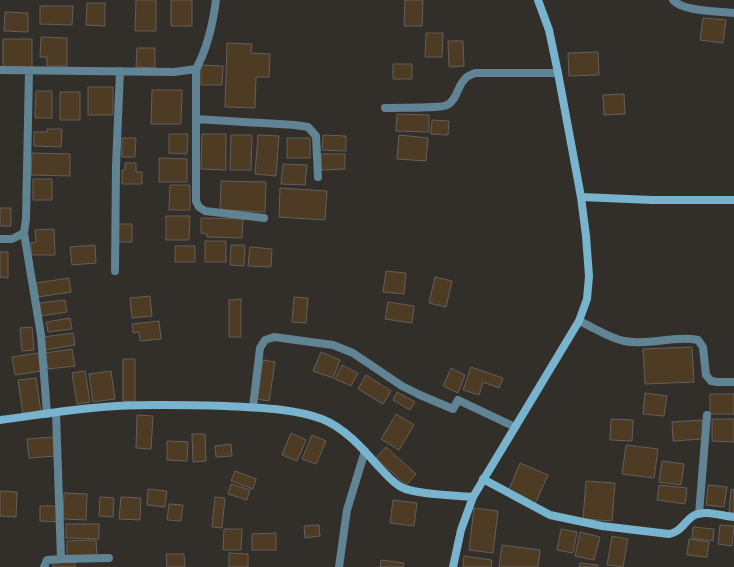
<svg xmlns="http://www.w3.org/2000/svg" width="734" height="567" viewBox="0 0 734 567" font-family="'PT Sans Narrow',sans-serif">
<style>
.building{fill:#4e3b24;stroke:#645f5b}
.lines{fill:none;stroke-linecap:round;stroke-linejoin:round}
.street{stroke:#608494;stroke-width:8}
.secondary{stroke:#79b4ce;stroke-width:8}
</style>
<rect width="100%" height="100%" fill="#322f2b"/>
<!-- building -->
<path class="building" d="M136,0H156V31H135Z
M171,0H192V26H171Z
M405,0H423L422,26H404Z
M87,3H105V26L86,25Z
M40,6H73L72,25L40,24Z
M5,12L28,13V32L4,31Z
M703,18L726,20L723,43L700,40Z
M426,33H443L442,57H425Z
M41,37L67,38V66H47V57H40Z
M3,39H32V67H3Z
M448,41H463L464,66L449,67Z
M227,43L252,44L251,53L270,54L269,77H256L255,108L225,107Z
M137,48H155V68L136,67Z
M598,52L599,75L569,76L568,53Z
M393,64H412V79H393Z
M201,65L223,66L222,85H201Z
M88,87H113V115H88Z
M152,90H182L181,124H151Z
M36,91H52V118H35Z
M60,92H80V120H60Z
M624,94L625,114L604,115L603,95Z
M397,114L429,115V132L396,131Z
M432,120L449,121L448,135L431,134Z
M47,129H62L61,147L34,146V132H47Z
M169,134H188L187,154L169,153Z
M202,134H226V170L201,169Z
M231,135H252L251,170H230Z
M258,135L279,136L276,176L255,174Z
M323,135L346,136V151L322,150Z
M399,135L428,138L426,161L397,159Z
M122,138H136L135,157H122Z
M287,138H310V158H287Z
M32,153L70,154V176L31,175Z
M321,154H345V169L321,170Z
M159,158L187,159V182H159Z
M125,163H136V172H142V184H122V170H125Z
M283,164L307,165L305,185L281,184Z
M33,179H52V200H33Z
M221,181L266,182L265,212L220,210Z
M170,185H190V210H169Z
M280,188L327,191L325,220L279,217Z
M0,208H11V226H0Z
M166,216H190L189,240H166Z
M201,218L243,219L242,238L207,237V234L201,233Z
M116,224H132V242H116Z
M54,229L55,255H31V243L36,242L35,230Z
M205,241H226V262H205Z
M95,245L96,263L72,265L70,247Z
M231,245H245L244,266L230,265Z
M175,246H195V262H175Z
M250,247L272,249L271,267L248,266Z
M0,252H8V278L0,277Z
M386,271L406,273L404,294L383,292Z
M435,277L452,281L446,307L429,303Z
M69,278L71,292L38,297L36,283Z
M150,296L152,316L132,318L130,298Z
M294,297L308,298L306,323L292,322Z
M241,299V337H229V300Z
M65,300L67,312L41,316L39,303Z
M388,302L414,306L412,323L385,319Z
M70,318L72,329L48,332L46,322Z
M159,321L161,339L140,341L139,332L133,333L132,324Z
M32,327L34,350L22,351L20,328Z
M73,333L75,345L45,350L43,337Z
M692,347L694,382L645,384L643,349Z
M72,349L75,366L48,369L45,353Z
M321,352L340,360L333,378L313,371Z
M38,353L41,371L15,375L12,357Z
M123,359H135V402L123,401Z
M263,360L275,362L269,401L257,399Z
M342,365L358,373L351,386L335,379Z
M471,367L503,378L499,388L483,382L479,395L463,390Z
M451,368L465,375L458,393L443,386Z
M85,371L90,402L77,404L72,373Z
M111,371L115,399L93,402L89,374Z
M366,375L391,391L383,404L358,389Z
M36,378L41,412L23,414L18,380Z
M397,392L415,402L410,410L393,400Z
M645,393L667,396L664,416L643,414Z
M710,394H734V414H710Z
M396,414L414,425L399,450L381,439Z
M137,415L153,416L151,449L136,448Z
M611,419L633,420L632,441L610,440Z
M712,419H734V442L712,441Z
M702,420L703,439L673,441L672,422Z
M291,433L306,440L297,461L282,455Z
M192,434H205L206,461L193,462Z
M312,435L326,441L316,464L302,459Z
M53,437L55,456L29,458L27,439Z
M167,441L188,442L187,461L167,460Z
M231,444L232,456L216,457L215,446Z
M626,445L658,449L654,478L622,474Z
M386,447L416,474L406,485L376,458Z
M662,461L684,464L681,485L659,482Z
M520,463L548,475L535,504L508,492Z
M235,471L256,479L253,489L231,481Z
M586,481L615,483L612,521L583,519Z
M231,484L250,490L247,500L228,494Z
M659,485L687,488L685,504L657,500Z
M708,485L727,487L724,507L706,505Z
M148,489L167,491L165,507L147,505Z
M731,489L734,490V513L729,512Z
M0,491L17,492L16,517L0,516Z
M64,493L87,494L86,520L63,519Z
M100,497L114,498L113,517L99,516Z
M121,497L141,498L140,520L119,519Z
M215,497L225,498L222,528L212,527Z
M393,500L417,503L414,526L390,523Z
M169,504L183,505L181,521L167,520Z
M40,506H58V522L40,521Z
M474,508L498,511L493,553L469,550Z
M66,524H99V539L66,538Z
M319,525L320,536L305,538L304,526Z
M720,525L734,526L732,546L718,544Z
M693,527L714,529L713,541L692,538Z
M224,529H242L241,550H223Z
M561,529L577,532L573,553L557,550Z
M580,532L600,537L594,560L575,556Z
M276,533V550H252V534Z
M612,536L628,539L623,567L607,565Z
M689,539L709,542L707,557L687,555Z
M96,540L97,555L67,556V541Z
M502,545L540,550L538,567H499Z
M229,553L248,554V567H229Z
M166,554H184L185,567H167Z
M464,556L492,560L491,567H463Z
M381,560L404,563L403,567H380Z
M75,562V567H53V563Z
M580,563L598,565V567H579Z"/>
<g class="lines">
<!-- street -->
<path class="street" d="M673,0C684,12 718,11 734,13
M196,69V201L199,207L205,211L264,218
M0,70L174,72L196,69C207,49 213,23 216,0
M385,108C396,107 440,109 447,105C458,100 457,84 467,77C469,75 473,74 475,73H558
M196,119L295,125L308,127L316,136L318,177
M24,233L41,335L47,414
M0,239H12L24,233L26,219L29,71
M115,271L116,166L120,71
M579,321C593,327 609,338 624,341C649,346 674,335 698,340L703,347L706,375L711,381L718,382H734
M253,407L260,348L265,340L274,337L333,345L353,353L402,386L420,395L453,409L458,400L515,427
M699,514L707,415
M61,559L109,558
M44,567L47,560L61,559L56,413
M339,567L347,510L365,451"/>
<!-- secondary -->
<path class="secondary" d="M581,197L652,200H734
M0,420C39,415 78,408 117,406C153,404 190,405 226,406C258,408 292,408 322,419C345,428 363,449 379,467C386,474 392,482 401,487C416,495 455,495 473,497
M483,479L550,515L602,526L669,534C681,532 684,522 693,516C704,509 722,516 734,517
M453,567L461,530L473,497L579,321L587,299L589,276L586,236L581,197L558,73L549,30L538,0"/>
</g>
</svg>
